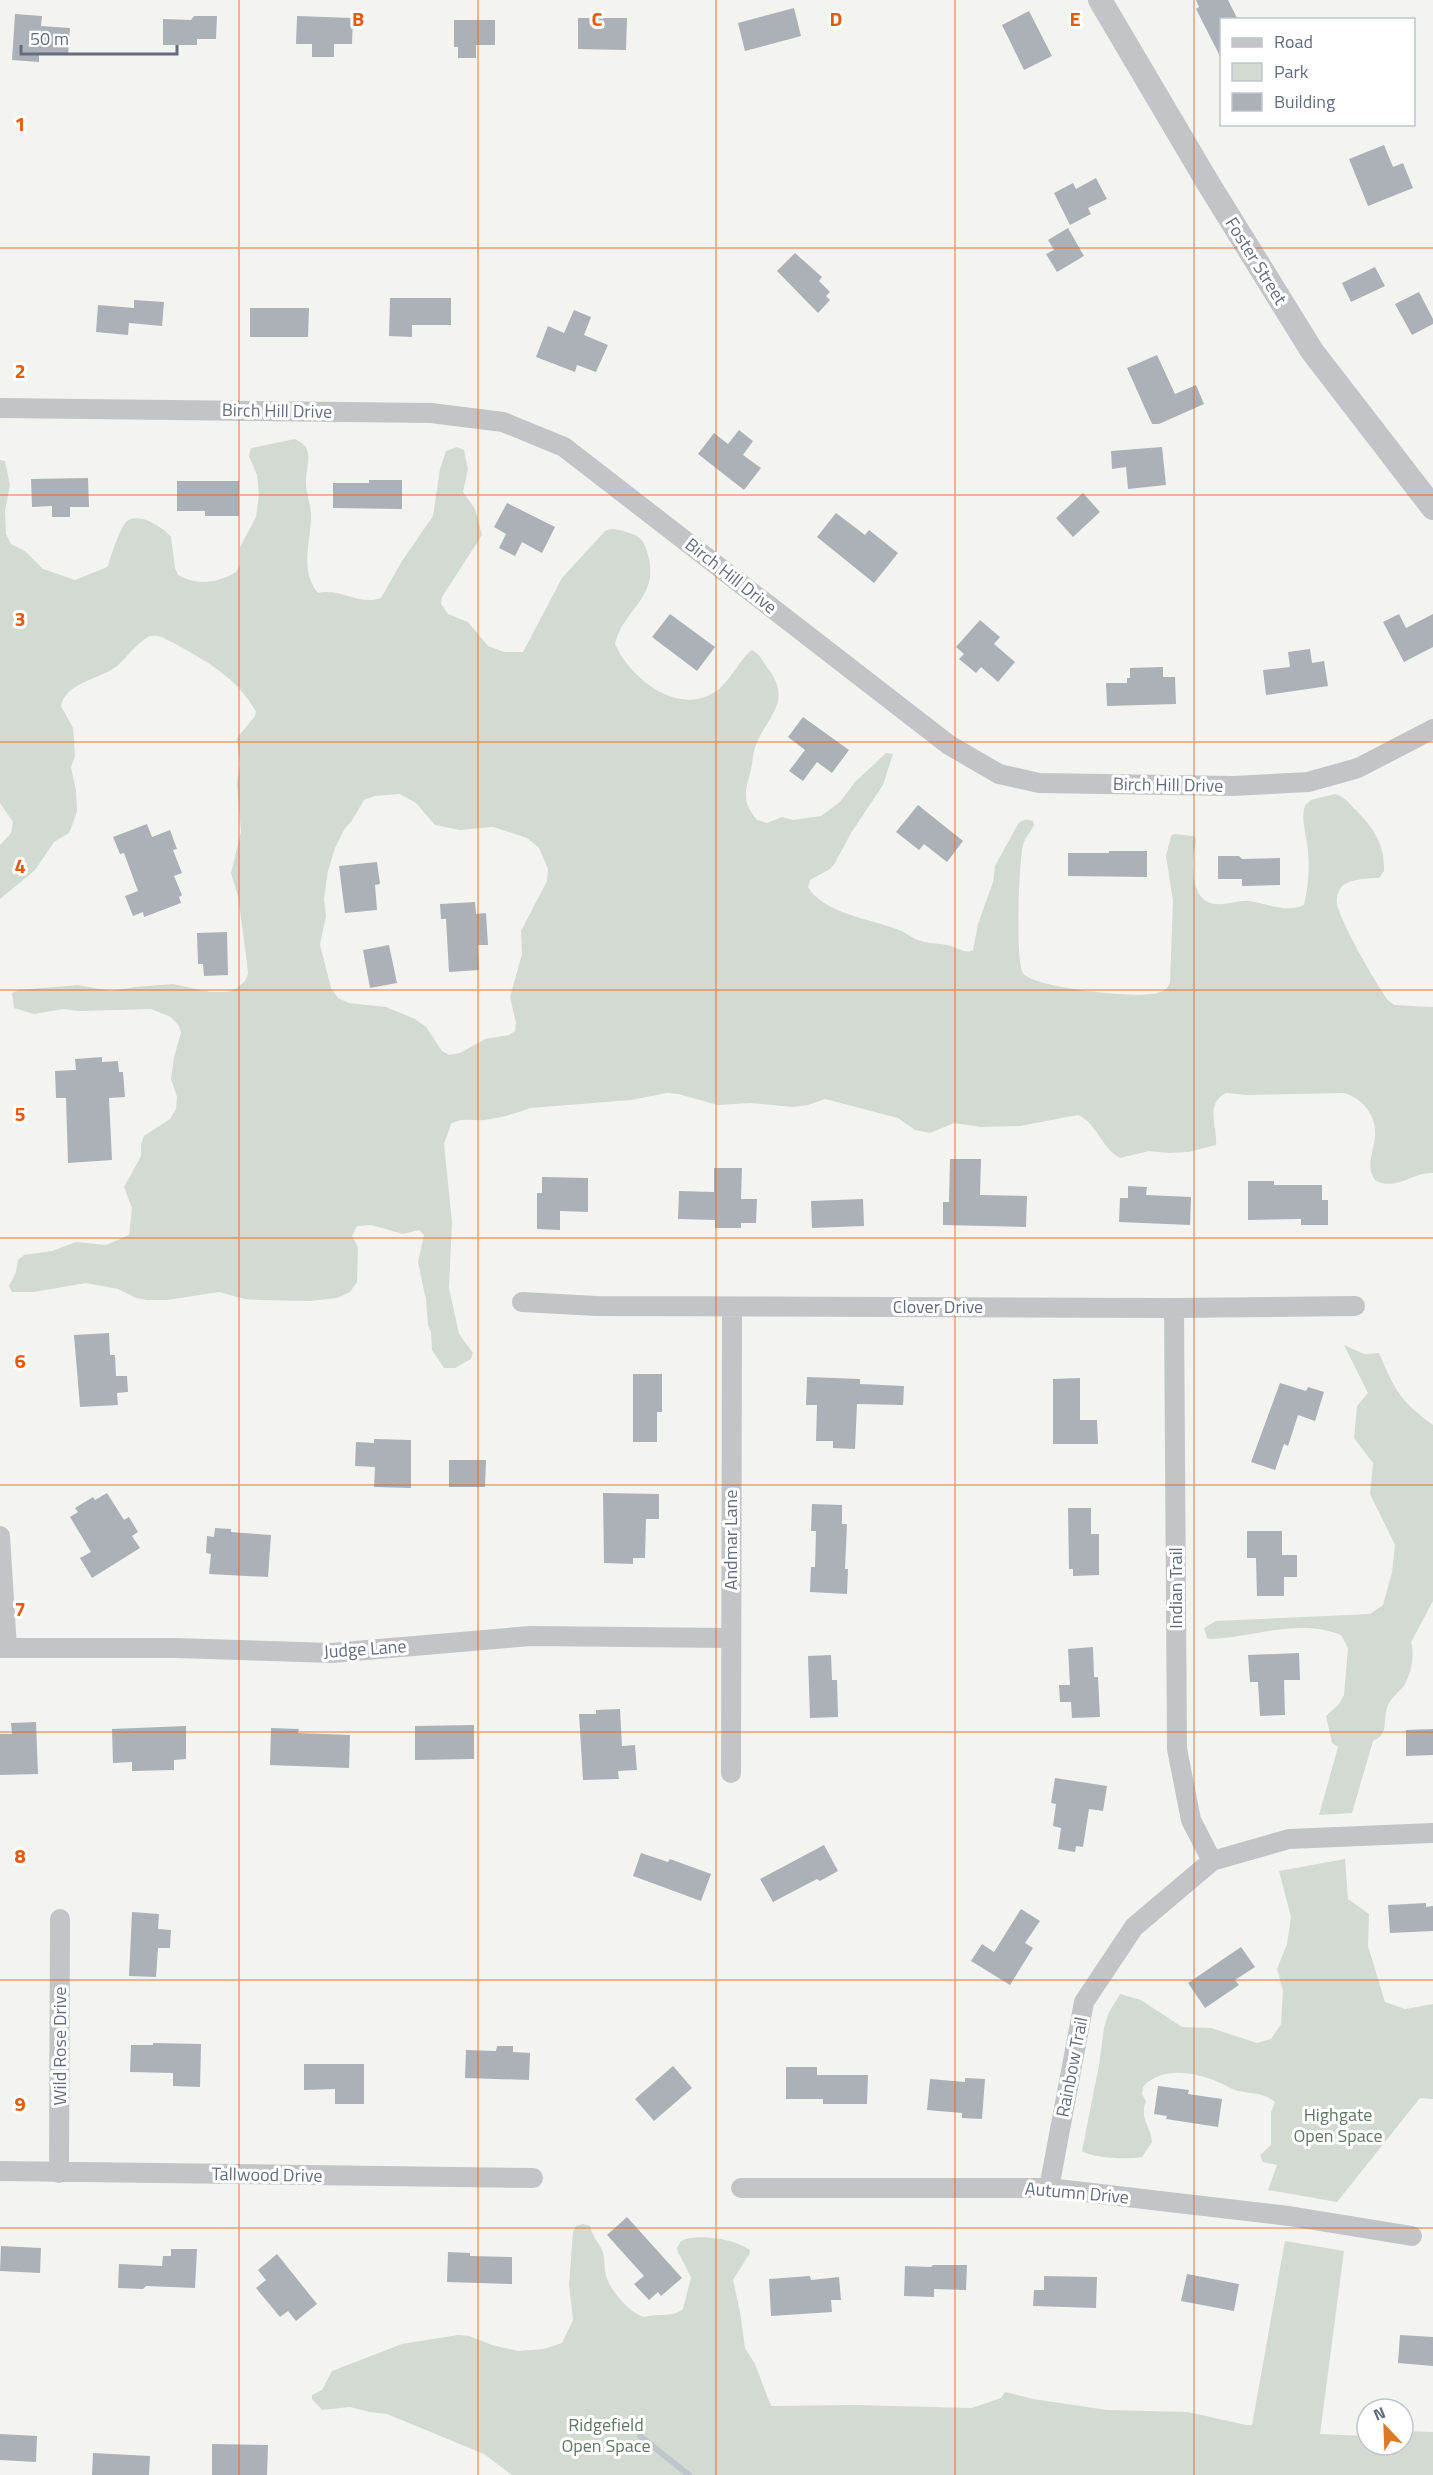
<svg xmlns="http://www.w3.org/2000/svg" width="1433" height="2475" viewBox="0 0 1433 2475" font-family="'Titillium Web',sans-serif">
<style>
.green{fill:#d3dad1;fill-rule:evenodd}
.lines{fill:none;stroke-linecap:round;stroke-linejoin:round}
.stream{stroke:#bec5cc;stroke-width:6}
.building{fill:#acb1b7}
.minor{stroke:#c2c4c8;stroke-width:20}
.tertiary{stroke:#c2c4c8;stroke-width:24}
.grid{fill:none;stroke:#e8590c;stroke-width:1.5;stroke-opacity:0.55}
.labels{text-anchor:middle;stroke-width:6;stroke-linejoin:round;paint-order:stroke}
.street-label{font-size:18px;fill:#646d80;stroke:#fff}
.park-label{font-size:18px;fill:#627763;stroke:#fff}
.grid-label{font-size:20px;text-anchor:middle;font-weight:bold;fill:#e8590c;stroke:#fff;stroke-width:6;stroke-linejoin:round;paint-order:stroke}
</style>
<rect width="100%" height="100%" fill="#f3f4f0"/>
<!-- green -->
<path class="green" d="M295,439C315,448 307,462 306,479C305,491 311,504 311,516C311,542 299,570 318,593C341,588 359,606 381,598L402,561L433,516L440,469L446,451L457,447L464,450L468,469L463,492L475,509L482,535L442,597L441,604L448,614L468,622L488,646L504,652H523L562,578L605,531C613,527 624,531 632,534C643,537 645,545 648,555C660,598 623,609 615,644C631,680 681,719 719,689C731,679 744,654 752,650C760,654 762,661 767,667C792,700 771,712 757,742C753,750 753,760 751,769C745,793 741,800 757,820L767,823L782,817L793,820L821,816L840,802L855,782L886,753L893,754L883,785L851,833L835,863L830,869L810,880L808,887C824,914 872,919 899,930C905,932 909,936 915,939C926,944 940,943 951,946C959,949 966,954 973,950L978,924L993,882L995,866L1018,824C1023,819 1027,819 1033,821L1034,825C1031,832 1025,837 1023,845C1019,861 1015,961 1023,973C1033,988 1138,999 1157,993C1164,991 1168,989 1170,982L1173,901L1166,856L1171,836L1174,834L1194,836L1196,839C1196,845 1193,851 1193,857C1192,875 1194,904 1217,904C1228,905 1239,900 1249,901C1268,904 1287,913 1304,905C1309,884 1310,864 1307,843C1305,829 1301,819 1305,805L1311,800L1335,794C1346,797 1349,804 1357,811C1374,829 1385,845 1384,871L1379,878C1369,878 1350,879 1342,886C1338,891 1336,898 1337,904C1341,923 1376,984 1388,1000L1394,1005L1433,1007V1173C1411,1172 1396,1192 1375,1180C1364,1164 1376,1149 1375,1132C1375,1113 1361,1098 1344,1093L1248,1095L1226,1093C1204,1104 1218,1128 1216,1145L1188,1152L1169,1153L1149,1151L1120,1158C1101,1148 1098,1124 1078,1115L1020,1126L981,1127L954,1123L930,1133L915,1130L898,1118L825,1099L808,1105L793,1107L750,1103L718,1105L678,1094L667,1093L631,1100L530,1108C515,1114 500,1118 484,1120C472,1121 461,1117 451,1124L444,1144L452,1222L449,1288L459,1334L473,1353L471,1359L455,1368H444L432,1350L431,1332L428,1325L426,1300L418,1262L424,1235L419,1230L403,1234L371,1225L357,1226L352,1236L358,1247L357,1282L350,1292L337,1298L309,1301L261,1300L245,1299L219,1292L167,1300H147L136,1298L118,1289L86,1283L34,1292H12L9,1286L16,1272L18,1260L24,1255L52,1251L76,1242L106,1245L129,1235L132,1208L124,1187L141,1156V1144L144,1136L170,1119L176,1109L177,1097L171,1079L174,1057L181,1033L179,1026L171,1017L151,1009L78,1011L63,1009L34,1014L14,1008L12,993L19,990L78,985L111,991L135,987L173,984L210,992H228L236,989L245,981L248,974L247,963L238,896L231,873L241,832L237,784L240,764L237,738L255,716L256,712C237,675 196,655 162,637C156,636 153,635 148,637C136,644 127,657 117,666C101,679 66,682 61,706L73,728L75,756L71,767L76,791L77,811L72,826L69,833L54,842L35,870L0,899V845L11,833L13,822L0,803V460L5,461L10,485L5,511L6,534L11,544L25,551L43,569L75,580L105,568L108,566C110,558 120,528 126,522C138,511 163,527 171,537L175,568L178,575C197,586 218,583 236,572L240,565V547L256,517L259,494L257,475L249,456L251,448ZM400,794L416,803L435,825L460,830L493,827L527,838L539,848L548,869L547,881L521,931L522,954L510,997L516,1023L515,1031L509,1035L485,1039L460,1053L449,1055L442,1051L426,1027L415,1019L386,1007L349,1003L338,998L331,988L320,945L326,916L324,899L328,871L335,848L345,828L351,822L364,800L375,796Z
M1344,1345L1364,1354L1379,1353C1395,1390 1400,1401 1433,1425V1601L1411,1642C1415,1655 1411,1676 1403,1687C1398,1693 1391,1698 1388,1705C1382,1719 1390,1734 1373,1741L1352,1813L1319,1815L1338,1747L1332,1743L1326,1716L1339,1704L1344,1695L1348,1648L1341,1635C1299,1618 1254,1637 1211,1639L1207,1638L1204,1628L1216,1621L1370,1614L1383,1605L1392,1572L1395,1545L1370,1494L1373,1463L1354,1438L1357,1406L1368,1393Z
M1345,1859L1348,1899L1369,1914L1368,1946L1385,2002L1405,2009L1433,2004V2099L1420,2098L1337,2202L1268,2190L1277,2165L1263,2162L1260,2155L1271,2145V2112L1275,2102C1263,2092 1249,2094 1235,2090C1229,2088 1224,2084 1218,2082C1194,2072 1162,2066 1143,2087L1142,2094L1146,2101C1139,2119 1151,2126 1152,2142L1142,2157C1129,2160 1092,2158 1082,2151L1099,2065L1104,2028L1108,2014L1120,1994L1141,2000L1182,2027L1211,2028L1257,2043L1271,2039L1281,2024L1283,1991L1277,1969L1287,1944L1291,1917L1279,1871Z
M583,2224L590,2226C592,2236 599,2243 603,2252C605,2260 604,2268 606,2276C610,2290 630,2314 645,2317C657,2313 672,2318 683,2309L691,2277L678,2252L677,2248L681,2241C697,2233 735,2239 750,2250V2253L733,2280L740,2312L745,2348L755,2364L771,2406L854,2405L972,2408L1001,2398L1005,2392L1033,2399L1107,2410L1188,2412L1246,2425H1252L1285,2241L1344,2251L1320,2434L1367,2436V2445H1403V2431L1433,2432V2475H512L484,2454L387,2414L370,2412L350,2407L322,2410L312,2399V2395L322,2390L332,2371L402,2344L458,2335L469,2336L492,2345L518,2351L544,2349L562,2343L573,2320L569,2285L573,2232L576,2226Z"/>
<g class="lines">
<!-- stream -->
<path class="stream" d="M640,2436L689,2475"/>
</g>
<!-- building -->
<path class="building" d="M1196,0H1228L1238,20H1221V58L1196,9L1199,7Z
M794,8L801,36L745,51L738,23Z
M1029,11L1052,56L1024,70L1002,25Z
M15,14L42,16L41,26L70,28L68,55L39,53V62L12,60Z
M194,16H217L216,39H197V45H163V19L191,20Z
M297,16L353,18L352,44H334V57H312V44H296Z
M578,18H627L626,50L578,49Z
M454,20H495V45H476V58H458V47H454Z
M1384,145L1393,167L1403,163L1413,188L1368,206L1349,159Z
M1096,178L1107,199L1088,208L1091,214L1070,225L1054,193L1073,183L1076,189Z
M1068,228L1084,256L1057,272L1046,254L1054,250L1048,240Z
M795,253L822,277L819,281L830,292L826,296L830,300L818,313L777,271Z
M1375,267L1385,286L1351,302L1342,283Z
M1419,292L1433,319V324L1412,335L1395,304Z
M390,298H451V325H412V337L389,336Z
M134,300L164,302L162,326L129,323L128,335L96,332L98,305L134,308Z
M250,308H309L308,337H250Z
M574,310L591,317L584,335L608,345L596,372L577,365L575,372L536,357L548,326L564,333Z
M1157,355L1175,394L1196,385L1204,404L1159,424H1152L1127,368Z
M739,430L753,441L743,455L761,468L744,490L698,454L714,433L728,444Z
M1162,447L1166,485L1128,489L1126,467L1112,469L1111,451Z
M88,478L89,507H70V517H52V506L32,507L31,479Z
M369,480H402V509L333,508V483H369Z
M177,481H239V516H205V511H177Z
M1083,493L1100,512L1073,537L1056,518Z
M507,503L555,527L542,553L522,542L515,556L499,548L506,534L494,527Z
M836,513L865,535L869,530L898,553L874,583L817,537Z
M670,614L715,647L697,671L652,637Z
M1399,614L1406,628L1433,614V647L1404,662L1383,622Z
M980,620L1000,637L994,644L1015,662L998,682L981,667L976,673L959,659L964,654L956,647Z
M1310,649L1312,663L1324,661L1328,686L1266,695L1263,670L1290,667L1288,652Z
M1163,667V677H1175L1176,704L1107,706L1106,683H1127V678H1130V668Z
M803,717L849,750L832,773L817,762L803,781L789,771L805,750L788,737Z
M918,805L963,841L947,862L924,844L919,850L896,832Z
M147,824L152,837L170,830L177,849L173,850L182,873L174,876L182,895L179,897L181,903L144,917L143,912L133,916L125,896L138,891L124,853L120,854L113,837Z
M1109,851H1147V877L1068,876V853H1109Z
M1218,856H1239L1242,859L1280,858V885L1242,886V879H1218Z
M377,862L380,884L375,885L377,910L345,913L339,866Z
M475,902L476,914L486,913L488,945H478L479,970L449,972L446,919H441L440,904Z
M227,932L228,975L204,976L203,964H198L197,933Z
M389,945L397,983L370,988L363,950Z
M102,1057V1062L118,1061L119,1072H123L125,1097L109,1098L112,1160L68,1163L66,1098H56L55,1071L76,1070L75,1059Z
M950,1159H981L980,1195L1027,1196L1026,1227L943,1225V1202H949Z
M714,1168H742L741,1199H757L756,1223H741V1228H715V1220L678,1219L679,1191L714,1192Z
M542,1177L588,1178V1212L560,1211V1230L537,1229V1193H542Z
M1248,1181H1274V1185H1322V1200H1328V1225H1301V1219L1248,1220Z
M1128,1186L1147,1187L1146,1195L1191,1197L1190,1225L1119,1222L1120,1198H1128Z
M863,1199L864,1226L812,1228L811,1201Z
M109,1333L110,1355H115L116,1376H127L128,1392L117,1393L118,1405L80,1407L74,1335Z
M633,1374H662V1412H657V1442H633Z
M807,1377L860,1379V1384L904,1386L903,1405L857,1404L855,1449L833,1448V1441H816L817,1405H806Z
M1080,1378V1420H1097L1098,1444H1053V1379Z
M1280,1383L1306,1391L1308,1387L1324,1392L1315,1421L1298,1415L1288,1446L1284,1444L1275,1470L1251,1462Z
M374,1439L411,1440V1488L374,1487L375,1467L355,1466L356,1442L374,1443Z
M449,1460H486L485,1487H449Z
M107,1493L124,1520L129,1517L138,1532L132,1536L140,1548L92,1578L80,1558L91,1552L70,1517L78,1512L75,1508L93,1497L95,1500Z
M603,1493L659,1494V1519H646L645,1558H633V1564L604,1563Z
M812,1504L842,1505V1524H847L845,1569H848L847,1594L810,1592L811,1567H815L816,1531H811Z
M1068,1508H1091V1534H1099V1575L1073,1576V1569H1069Z
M215,1528L231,1529V1532L271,1535L268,1577L209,1574L211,1554L206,1553L207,1536L214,1537Z
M1247,1531H1282V1555H1297V1577H1284V1596H1257L1256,1558H1247Z
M1093,1647L1094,1677H1098L1100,1717L1072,1718L1071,1702H1060L1059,1685H1070L1068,1649Z
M1299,1653L1300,1680H1284L1285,1715L1260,1716L1258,1682H1250L1248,1655Z
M831,1655L832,1680H837L838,1717L810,1718L808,1656Z
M620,1709L622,1746L635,1745L637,1770L618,1771L619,1779L583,1780L579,1714H596V1710Z
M36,1722L38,1774L0,1775V1734H12L11,1723Z
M474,1725V1759L415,1760V1726Z
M186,1726V1759L174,1760V1770L132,1771V1762L113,1763L112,1729Z
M271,1728L299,1729L298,1733L350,1735L349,1768L270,1765Z
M1433,1729V1755L1406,1756V1730Z
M1055,1778L1107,1786L1103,1811L1089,1809L1083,1847L1076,1846L1075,1852L1058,1849L1061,1828L1053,1826L1056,1804L1051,1803Z
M824,1845L838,1871L820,1881L817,1879L773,1902L760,1879Z
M641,1853L668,1862L670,1859L711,1874L701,1901L633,1876Z
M1426,1903V1907L1433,1906V1931L1390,1933L1388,1905Z
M1021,1909L1040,1921L1025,1943L1033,1948L1010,1985L971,1961L982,1944L994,1952Z
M132,1912L159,1914L158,1929L171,1930L170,1948H158L156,1977L129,1976Z
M1241,1947L1255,1967L1235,1980L1239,1985L1205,2008L1188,1983Z
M153,2043L201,2044L200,2087L173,2086V2073L130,2072L131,2045H153Z
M497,2046H513V2052L530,2053L529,2080L465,2078L466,2050L496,2051Z
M304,2064H364V2104H335V2089L304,2090Z
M673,2066L692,2088L654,2121L635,2099Z
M786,2067H817V2075H868L867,2104H823V2099H786Z
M965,2078L985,2079L982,2119L962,2118V2113L927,2110L930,2079L965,2082Z
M1158,2086L1189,2090L1188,2094L1222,2099L1218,2127L1166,2119L1167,2116L1154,2114Z
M627,2217L682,2278L661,2296L658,2292L649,2300L634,2284L644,2276L607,2235Z
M1,2246L41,2248L40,2273L0,2271Z
M171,2249H197L195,2288L146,2286L143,2289L118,2288L119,2264L162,2266L163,2256H171Z
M448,2252L470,2253V2256L512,2257V2284L447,2282Z
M277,2254L317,2304L296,2321L288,2311L280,2317L256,2288L266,2280L258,2270Z
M933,2265H967L966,2290L934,2289V2297L904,2296L905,2266L931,2267Z
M1187,2274L1239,2284L1234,2311L1181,2301Z
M810,2276L811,2280L839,2277L841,2300H831L832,2312L771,2316L769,2279Z
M1044,2276L1097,2277L1096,2308L1033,2306L1034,2290H1044Z
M1400,2335L1433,2337V2366L1398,2363Z
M0,2434L37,2436L36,2462L0,2460Z
M212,2444L268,2445L267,2475H212Z
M93,2453L150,2456L149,2475H92Z"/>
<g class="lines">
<!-- minor -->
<path class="minor" d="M0,408L431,413L503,422L564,447L949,745L999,774L1039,783L1233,786L1308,782L1358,768L1433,729
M522,1302L596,1306L1174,1308L1355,1306
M1174,1308L1177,1749L1191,1820L1212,1861
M0,1536L7,1648
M0,1648H175L332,1653L530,1636L730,1638
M731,1773L732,1307
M0,2171L533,2178
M59,2173L60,1919
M741,2188H1049L1289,2216L1412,2236
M1049,2188L1084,2002L1134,1927L1212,1861L1289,1839L1433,1833"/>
<!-- tertiary -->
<path class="tertiary" d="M1100,0L1208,183L1312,351L1433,508"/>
</g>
<!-- grid -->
<path class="grid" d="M239,0V2475M478,0V2475M716,0V2475M955,0V2475M1194,0V2475M0,248H1433M0,495H1433M0,742H1433M0,990H1433M0,1238H1433M0,1485H1433M0,1732H1433M0,1980H1433M0,2228H1433"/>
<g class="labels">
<!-- street labels -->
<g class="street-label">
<text transform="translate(1256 261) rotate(58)" y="6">Foster Street</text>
<text transform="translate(277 411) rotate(1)" y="6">Birch Hill Drive</text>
<text transform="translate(731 576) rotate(38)" y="6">Birch Hill Drive</text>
<text transform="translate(1168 785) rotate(1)" y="6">Birch Hill Drive</text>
<text x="938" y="1313">Clover Drive</text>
<text transform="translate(731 1540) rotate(-90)" y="6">Andmar Lane</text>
<text transform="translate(1176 1588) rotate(-90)" y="6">Indian Trail</text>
<text transform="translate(365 1649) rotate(-4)" y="6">Judge Lane</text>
<text transform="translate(60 2046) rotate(-90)" y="6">Wild Rose Drive</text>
<text transform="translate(1072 2067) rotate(-79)" y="6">Rainbow Trail</text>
<text transform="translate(267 2175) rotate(1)" y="6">Tallwood Drive</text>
<text transform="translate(1077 2193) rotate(5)" y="6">Autumn Drive</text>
</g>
<!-- park labels -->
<g class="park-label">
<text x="1338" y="2121">Highgate<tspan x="1338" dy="21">Open Space</tspan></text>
<text x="606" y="2431">Ridgefield<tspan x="606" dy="21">Open Space</tspan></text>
</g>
</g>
<g class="grid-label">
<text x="358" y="26">B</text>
<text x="597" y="26">C</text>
<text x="836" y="26">D</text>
<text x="1075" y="26">E</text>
<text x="20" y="131">1</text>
<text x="20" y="378">2</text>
<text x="20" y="626">3</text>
<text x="20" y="873">4</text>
<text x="20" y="1121">5</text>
<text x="20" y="1368">6</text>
<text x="20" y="1616">7</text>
<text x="20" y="1863">8</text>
<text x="20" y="2111">9</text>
</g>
<!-- legend -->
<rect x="1220" y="18" width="195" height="108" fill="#ffffff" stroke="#c1c5cc" stroke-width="1.5"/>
<rect x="1232" y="38" width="30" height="9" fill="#c2c4c8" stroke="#c1c5cc" stroke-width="1.5"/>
<text x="1274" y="48" font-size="18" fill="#646d80">Road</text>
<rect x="1232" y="63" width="30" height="18" fill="#d3dad1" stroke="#c1c5cc" stroke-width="1.5"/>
<text x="1274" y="78" font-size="18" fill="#646d80">Park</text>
<rect x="1232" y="93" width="30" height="18" fill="#acb1b7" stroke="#c1c5cc" stroke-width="1.5"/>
<text x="1274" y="108" font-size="18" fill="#646d80">Building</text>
<!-- north arrow -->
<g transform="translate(1385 2427) rotate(337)"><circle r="28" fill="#ffffff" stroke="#c1c5cc" stroke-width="1.5"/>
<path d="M0-4.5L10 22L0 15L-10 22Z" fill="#dc7927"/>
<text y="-9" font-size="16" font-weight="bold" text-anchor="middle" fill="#646d80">N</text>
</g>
<!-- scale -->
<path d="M21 45v9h156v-9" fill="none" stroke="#646d80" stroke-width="3"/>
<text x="30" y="45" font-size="18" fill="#646d80" stroke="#ffffff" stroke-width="4.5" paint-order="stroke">50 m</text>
</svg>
